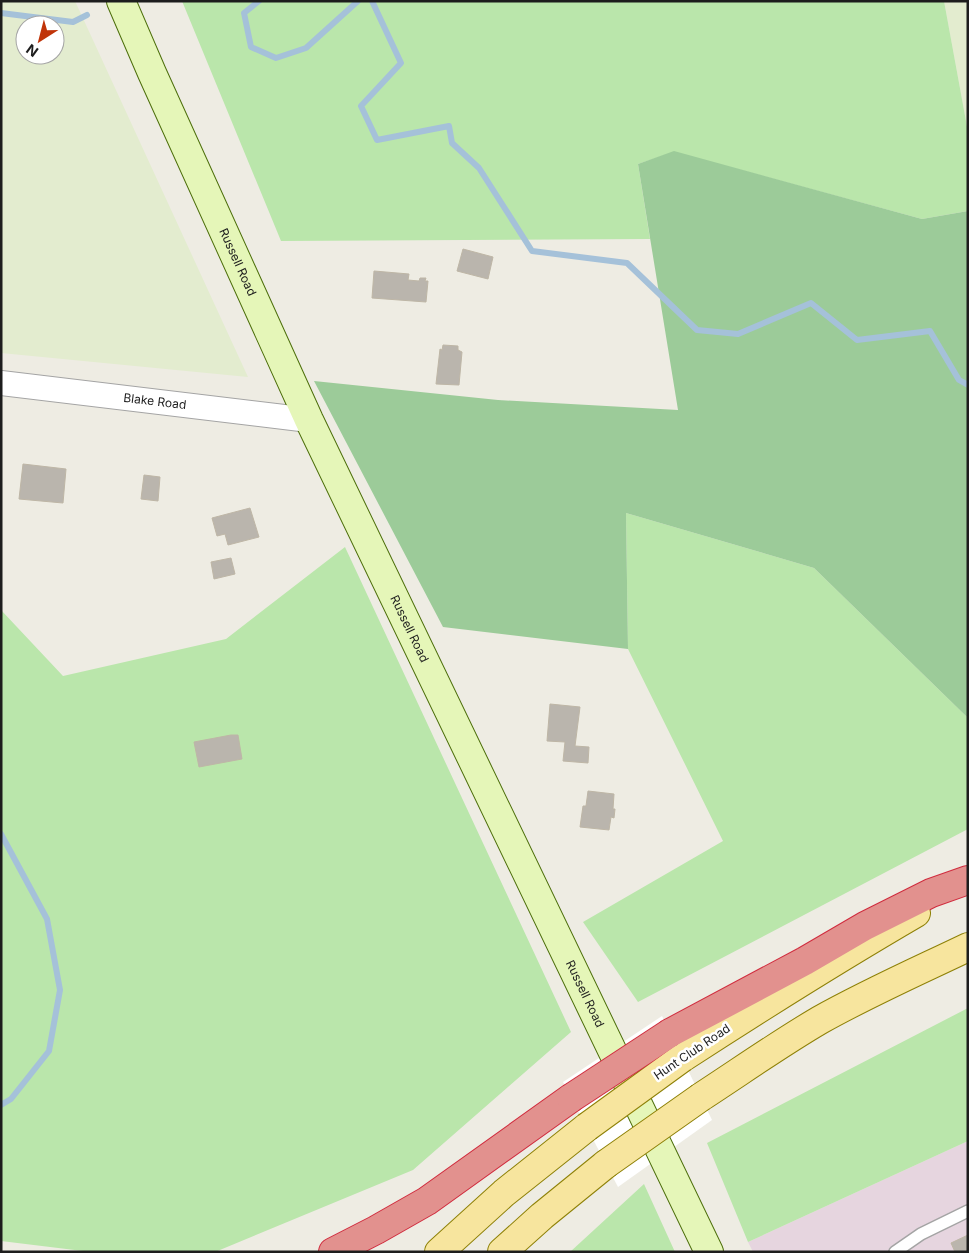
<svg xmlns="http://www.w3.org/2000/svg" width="969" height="1253" viewBox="0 0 969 1253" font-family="Inter,sans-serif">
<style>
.industrial{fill:#e6d5df}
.farmland{fill:#e3eccf;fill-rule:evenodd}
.grass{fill:#bae6ab}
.forest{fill:#9ccb99}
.pier{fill:#fff}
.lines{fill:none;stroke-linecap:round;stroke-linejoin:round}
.stream{stroke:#a5c1d9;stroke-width:6}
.building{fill:#bab5ad;stroke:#beb6a6}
.lane-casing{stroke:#a4a4a4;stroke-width:14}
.street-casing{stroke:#a4a4a4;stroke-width:26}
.secondary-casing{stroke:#4c6e0a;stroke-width:30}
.primary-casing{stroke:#8e8107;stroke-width:30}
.highway-casing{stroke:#d02c3e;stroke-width:30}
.lane{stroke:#fff;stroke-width:11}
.street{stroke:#fff;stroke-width:24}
.secondary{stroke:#e5f6b8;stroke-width:28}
.primary{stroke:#f7e59e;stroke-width:28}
.highway{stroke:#e2918e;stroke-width:28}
.primary-bridge-casing{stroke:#8e8107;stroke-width:30;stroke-linecap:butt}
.highway-bridge-casing{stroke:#d02c3e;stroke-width:30;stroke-linecap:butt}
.primary-bridge{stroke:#f7e59e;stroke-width:28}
.highway-bridge{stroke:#e2918e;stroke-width:28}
.labels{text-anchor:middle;stroke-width:5;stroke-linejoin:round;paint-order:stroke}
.street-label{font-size:12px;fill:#1d1d1d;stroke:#fff}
</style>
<rect width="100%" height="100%" fill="#eeece3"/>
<!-- industrial -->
<path class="industrial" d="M968,1141V1252H753L748,1242Z"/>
<!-- farmland -->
<path class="farmland" d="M1,1H75L248,377L1,353ZM25,25H55V55H25Z
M944,1H968V132Z"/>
<!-- grass -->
<path class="grass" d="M182,1H944L968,132V211L922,219L674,152L638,164L650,239L281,241Z
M626,513L814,568L968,718V829L638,1002L583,922L723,841L628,649Z
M345,547L571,1032L413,1170L215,1252H91L1,1241V610L63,676L226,639Z
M968,1008V1141L748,1242L707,1143Z
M644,1184L675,1252H570Z"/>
<!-- forest -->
<path class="forest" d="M674,151L922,219L968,211V718L814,568L626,513L628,649L443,627L314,381L498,400L678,410L638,164Z"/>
<!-- pier -->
<path class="pier" d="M662,1016L712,1120L618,1187L563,1082Z"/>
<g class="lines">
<!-- stream -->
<path class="stream" d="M259,1L244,13L251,47L276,58L306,48L358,1
M372,1L401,63L361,106L377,140L449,126L452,143L479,168L532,251L627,263L697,330L738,334L811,303L857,340L930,331L959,380L968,385
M1,13L73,22L87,15
M1,834L47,919L60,990L49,1051L11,1099L1,1105"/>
</g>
<!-- building -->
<path class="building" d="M463,249L493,257L488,279L457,271Z
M374,271L409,274L408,280L419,281L420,278H426L425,281H428L426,302L372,298Z
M443,345L458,346V350L462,352L459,385L436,384L440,349L442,350Z
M23,464L66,469L63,503L19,499Z
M144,475L160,477L158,501L141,499Z
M250,508L259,537L228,545L225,534L217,536L212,518Z
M231,558L235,574L214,579L211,562Z
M550,704L580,707L575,746L589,747L588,763L563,761L565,742L547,741Z
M231,735H238L242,759L199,767L194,742Z
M588,791L614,794L613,809H615L614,818L611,817L609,830L580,827L583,806H586Z
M968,1235V1252H955L951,1243Z"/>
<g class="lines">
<defs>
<path id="lane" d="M895,1252L921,1234L968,1211"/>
<g id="street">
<path id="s1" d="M1,383L309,420"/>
</g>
<g id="secondary">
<path id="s2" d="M121,1L152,73L309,420L709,1252"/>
</g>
<path id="primary" d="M682,1058C759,1008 837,959 916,913
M701,1097C741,1071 779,1044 820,1020C868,993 918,971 968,947
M439,1252L504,1193L587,1127
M502,1252L542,1216L606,1164"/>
<path id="highway" d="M670,1033L805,961L865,926L931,893L968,880
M333,1252L376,1230L427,1201L571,1098"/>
</defs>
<!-- lane casing -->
<use href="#lane" class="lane-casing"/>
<!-- street casing -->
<use href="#street" class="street-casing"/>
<!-- secondary casing -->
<use href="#secondary" class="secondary-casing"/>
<!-- primary casing -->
<use href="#primary" class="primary-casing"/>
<!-- highway casing -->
<use href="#highway" class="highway-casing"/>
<!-- lane -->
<use href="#lane" class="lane"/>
<!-- street -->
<use href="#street" class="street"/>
<!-- secondary -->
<use href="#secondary" class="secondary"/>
<!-- primary -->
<use href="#primary" class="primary"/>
<!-- highway -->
<use href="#highway" class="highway"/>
<defs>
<path id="primary-bridge" d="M587,1127L682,1058
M606,1164L701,1097"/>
<path id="highway-bridge" d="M571,1098L670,1033"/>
</defs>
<!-- primary-bridge casing -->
<use href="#primary-bridge" class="primary-bridge-casing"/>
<!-- highway-bridge casing -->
<use href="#highway-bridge" class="highway-bridge-casing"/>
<!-- primary-bridge -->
<use href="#primary-bridge" class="primary-bridge"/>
<!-- highway-bridge -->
<use href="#highway-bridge" class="highway-bridge"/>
</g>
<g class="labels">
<!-- street labels -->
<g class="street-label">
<text dy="4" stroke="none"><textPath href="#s2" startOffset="286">Russell Road</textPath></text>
<text dy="4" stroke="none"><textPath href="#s1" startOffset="155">Blake Road</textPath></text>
<text dy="4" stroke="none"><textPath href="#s2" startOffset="691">Russell Road</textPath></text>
<text dy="4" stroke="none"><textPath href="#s2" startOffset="1096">Russell Road</textPath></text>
<text transform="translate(692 1052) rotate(-34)" y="4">Hunt Club Road</text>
</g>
</g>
<!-- border -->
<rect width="969" height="1253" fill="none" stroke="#1d1d1d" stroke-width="5"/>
<!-- north arrow -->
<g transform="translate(40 40) rotate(216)"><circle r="24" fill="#ffffff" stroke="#a5a5a5"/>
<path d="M0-4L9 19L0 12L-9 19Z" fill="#c03409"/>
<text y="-8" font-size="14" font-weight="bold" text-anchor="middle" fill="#1d1d1d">N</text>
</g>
</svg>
